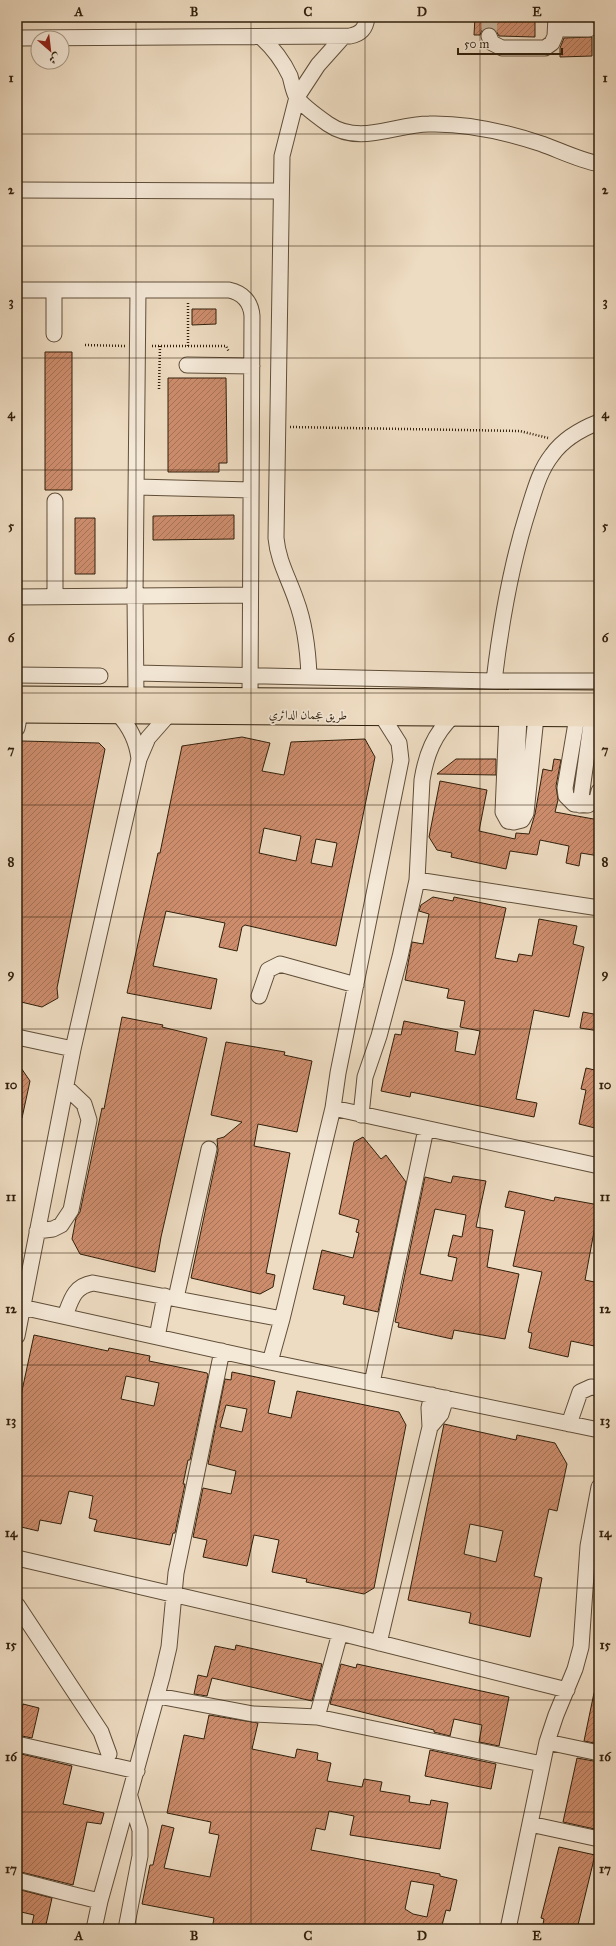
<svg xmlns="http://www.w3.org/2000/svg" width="616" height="1946" viewBox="0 0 616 1946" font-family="'IM FELL Great Primer',Amiri,serif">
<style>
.building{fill:url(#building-hatch);stroke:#301f0b;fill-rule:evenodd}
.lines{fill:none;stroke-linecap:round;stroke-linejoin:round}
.minor-tunnel{stroke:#c8b69d;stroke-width:15;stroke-dasharray:15 8;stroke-linecap:butt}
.minor-casing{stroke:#604e39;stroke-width:17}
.major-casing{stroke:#301f0b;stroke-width:21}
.path{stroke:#301f0b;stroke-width:2.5;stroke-dasharray:1 2;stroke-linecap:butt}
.minor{stroke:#f4e8d7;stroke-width:15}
.major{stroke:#eedcc2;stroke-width:19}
.grid{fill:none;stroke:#301f0b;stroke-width:1;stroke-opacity:0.55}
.labels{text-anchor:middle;stroke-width:3.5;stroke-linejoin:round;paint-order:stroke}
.street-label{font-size:12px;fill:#301f0b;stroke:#f4e8d7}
.neatline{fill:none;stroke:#301f0b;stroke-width:1.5}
.grid-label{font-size:13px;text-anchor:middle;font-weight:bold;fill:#301f0b}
</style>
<defs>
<pattern id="building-hatch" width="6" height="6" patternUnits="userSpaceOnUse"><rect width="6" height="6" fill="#cd8d6d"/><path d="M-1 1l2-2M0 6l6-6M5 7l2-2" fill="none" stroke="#a77358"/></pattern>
</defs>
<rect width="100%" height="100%" fill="#eedcc2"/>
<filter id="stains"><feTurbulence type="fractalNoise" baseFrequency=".005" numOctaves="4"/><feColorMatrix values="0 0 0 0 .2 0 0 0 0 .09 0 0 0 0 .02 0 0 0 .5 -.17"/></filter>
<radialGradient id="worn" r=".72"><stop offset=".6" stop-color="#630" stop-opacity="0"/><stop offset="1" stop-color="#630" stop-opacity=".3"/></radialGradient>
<!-- building -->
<path class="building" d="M475,17H535V37L499,36L495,29L490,27L482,30L480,35H474Z
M592,37V56L560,57V48L564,38Z
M192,309H216V324L192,325Z
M45,352H72V490H45Z
M168,378H226L227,463H219V472H168Z
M234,515V539L153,540V516Z
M75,518H95V574H75Z
M242,737L270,743L262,771L284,775L291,742L365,739L375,757L336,946L245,925L242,927L237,951L219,947L225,923L166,911L153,966L217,979L211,1009L127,993L158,853H160L182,746ZM264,828L301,836L296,861L259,853ZM316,839L337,843L332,867L311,863Z
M22,741L99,743L105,749L57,988L58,998L42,1007L17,1001V759Z
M456,759H496V775L437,774Z
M554,759L561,760L556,786L558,800L555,812L599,820V856L581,853L579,866L566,863L569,846L540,840L537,855L510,851L506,869L451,857L452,853L437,850L429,837L440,781L487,790L479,831L515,839L516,833L529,834L535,814L543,769L552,771Z
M433,897L453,901L454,897L506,908L495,958L517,962L519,954L532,956L539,919L577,926L573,944L584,947L569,1017L534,1010L516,1099L537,1103L534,1117L411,1092L410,1097L381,1091L395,1034L401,1035L404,1021L458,1032L455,1051L475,1055L480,1031L460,1027L465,1001L447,998L449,989L405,980L412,942L423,944L429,914L419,911L421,905Z
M583,1012L599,1015V1031L580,1028Z
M122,1017L163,1025L162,1027L207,1038L161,1237L155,1272L80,1254L72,1239L76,1218L80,1212L102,1108L104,1109Z
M226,1042L285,1052L284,1055L312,1061L297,1132L258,1124L254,1146L290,1153L266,1273L275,1275L273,1287L260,1294L191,1278L218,1151L217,1139L224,1137L242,1122L211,1115Z
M17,1062L30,1081L22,1118H17Z
M586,1068L599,1071L595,1090L599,1091V1107L595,1128L579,1124L586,1090L581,1089Z
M363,1137L381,1159L386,1155L406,1182L378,1312L343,1304L345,1296L313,1289L322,1250L353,1258L359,1233L356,1232L359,1220L339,1214L354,1142Z
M453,1176L486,1181L476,1227L493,1230L487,1267L519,1274L505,1339L454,1330L452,1339L398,1327L399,1323L395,1322L425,1177L451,1183ZM435,1209L466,1215L462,1237L453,1235L448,1256L457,1258L452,1281L420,1274Z
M509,1191L554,1201L555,1197L599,1205L585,1280L599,1283V1347L571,1341L568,1357L529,1348L532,1333L528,1332L542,1272L513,1266L525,1211L505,1207Z
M34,1335L108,1351L109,1348L150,1356L149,1361L207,1373L208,1375L190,1460H188L183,1484H185L175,1533H173L170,1545L94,1531L97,1520L89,1518L93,1496L69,1491L61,1524L40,1520L38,1531L17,1526V1414ZM126,1376L159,1383L154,1406L121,1399Z
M232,1372L275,1381L268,1413L291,1418L297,1391L399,1412L406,1425L374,1588L364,1594L306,1582L307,1579L272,1572L279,1540L254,1535L247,1566L203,1557L207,1540L193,1537L203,1488L231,1494L236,1471L208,1464L225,1379L231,1380ZM226,1405L247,1409L242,1432L220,1427Z
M444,1424L516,1440L517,1435L555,1443L567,1464L557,1511L549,1509L534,1576L542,1578L530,1637L469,1623L471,1613L408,1600ZM470,1524L503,1531L496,1562L464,1554Z
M236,1645L322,1664L312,1701L212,1678L207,1696L194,1694L198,1675L207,1677L215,1646L235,1650Z
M341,1664L356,1668L357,1664L509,1697L499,1746L479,1742L482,1725L454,1719L450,1736L434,1732V1730L330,1704Z
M594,1693H599V1744L584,1741Z
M23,1704L39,1708L32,1738L17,1735Z
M209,1715L258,1723L252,1749L295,1758L297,1749L318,1753L317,1760L331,1763L327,1781L362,1787L364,1779L382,1782L380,1791L410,1796L409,1802L430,1805L431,1800L448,1803L440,1849L350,1835L354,1816L329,1811L325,1830L316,1828L311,1850L440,1874V1876L457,1880L450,1911L446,1910L441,1929H212L214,1918L142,1904L150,1865H153L162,1825L174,1828L164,1868L210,1877L219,1835L209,1833L211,1822L167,1813L184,1735L204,1739ZM411,1881L434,1885L427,1917L413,1914L405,1909Z
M430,1750L496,1764L491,1789L425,1776Z
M17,1753L72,1766L63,1804L104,1813L101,1824L87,1822L73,1885L17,1871Z
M577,1758L599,1762V1830L563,1822Z
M559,1847L595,1855L577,1929H542L544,1919L541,1918Z
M17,1889L52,1898L45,1929H31L34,1915L17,1911Z"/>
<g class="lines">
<!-- minor-tunnel -->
<path class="minor-tunnel" d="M489,36L490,17"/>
<defs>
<path id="minor" d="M556,29H589
M489,36L492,43L502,48H545L552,43L555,36L556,17
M261,37C273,48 283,61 290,76C292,83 293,90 296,96C300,104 321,119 328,124C360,146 395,124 429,124C467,123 506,132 542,144C561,151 579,160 599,164
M17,38L350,36C361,34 366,28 367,17
M17,190L281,191
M17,290H229C243,293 251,302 252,316L250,697
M54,290V334
M187,365L252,366
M137,487L251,490
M55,501V597
M17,597L250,595
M136,673L494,681H599
M17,675L100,676
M309,676C308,650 305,624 296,600C289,579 278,561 276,538L282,156L297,97L318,65L343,37
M494,681C501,622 511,564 529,508C535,489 540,470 552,455C564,438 581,429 599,422
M136,697L135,596L138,290
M118,714C130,727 137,741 139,759
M507,717L503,812L508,821L514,822L522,820L526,813L536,717
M577,717L565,788L566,796L574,804L588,805L597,799L599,791
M17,728L20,713
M580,805L592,717
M514,822L519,717
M417,880L599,908
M259,996L268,970L280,964L356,985
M17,1037L73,1049
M333,1108L599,1166
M361,1115L365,1077L379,1036L400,957L417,880L422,780C426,755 434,734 453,716
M37,1231L53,1229L61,1225L71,1210L89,1120L84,1104L66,1087
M176,1298L209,1149
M17,1306L270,1362L599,1430
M65,1316C71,1300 74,1286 93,1283L282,1319
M17,1336L73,1049L139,759L148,738L170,713
M157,1337L165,1296
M270,1362L282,1319L333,1108L338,1073L401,760L399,743L382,716
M372,1383L426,1129
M569,1424L580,1392L591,1387L599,1388
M430,1427L441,1414L446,1398
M17,1558L340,1633L567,1690
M17,1605L101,1732L109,1754
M379,1643L430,1427L429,1408L432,1395
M158,1696L253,1714L317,1717L542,1764
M317,1717L340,1633
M547,1742L599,1753
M17,1744L137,1771
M530,1824L599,1839
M17,1880C45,1887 72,1895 100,1901
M94,1929L100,1901L162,1677L169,1647L176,1573L222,1351
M126,1929L140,1856V1830L130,1797
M508,1929L547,1742L556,1715L575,1669L581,1647L588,1546L599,1487"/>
<path id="major" d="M17,696L599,700
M17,713L599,717"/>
</defs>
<!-- minor casing -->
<use href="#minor" class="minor-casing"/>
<!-- major casing -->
<use href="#major" class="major-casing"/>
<!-- path -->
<path class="path" d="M85,345L125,346
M152,346H226L229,352
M188,346V303
M159,389L160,346
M290,427L520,431L548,438"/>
<!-- minor -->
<use href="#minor" class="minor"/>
<!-- major -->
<use href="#major" class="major"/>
</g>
<!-- grid -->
<path class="grid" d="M136,17V1929M251,17V1929M365,17V1929M480,17V1929M17,134H599M17,246H599M17,358H599M17,470H599M17,581H599M17,693H599M17,805H599M17,917H599M17,1029H599M17,1141H599M17,1253H599M17,1365H599M17,1476H599M17,1588H599M17,1700H599M17,1812H599"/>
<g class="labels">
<!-- street labels -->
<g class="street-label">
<text transform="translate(308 715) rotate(1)" y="4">طريق عجمان الدائري</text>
</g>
</g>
<!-- margin -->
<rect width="616" height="1946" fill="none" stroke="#eedcc2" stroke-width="44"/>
<!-- north arrow -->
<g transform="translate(50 50) rotate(152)"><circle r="19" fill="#f4e8d7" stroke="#a69885"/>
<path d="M0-3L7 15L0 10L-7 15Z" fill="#8f2418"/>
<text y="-6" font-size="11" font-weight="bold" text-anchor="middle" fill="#301f0b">ش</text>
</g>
<!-- scale -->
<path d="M458 48v6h104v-6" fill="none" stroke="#301f0b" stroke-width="2"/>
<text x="464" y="48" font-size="12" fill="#301f0b" stroke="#f4e8d7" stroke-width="3" paint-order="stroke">50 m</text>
<rect x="22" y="22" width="572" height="1902" class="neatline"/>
<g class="grid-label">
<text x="79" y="16">A</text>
<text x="194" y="16">B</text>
<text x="308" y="16">C</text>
<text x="422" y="16">D</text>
<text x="537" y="16">E</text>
<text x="11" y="82">1</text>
<text x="605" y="82">1</text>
<text x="11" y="194">2</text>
<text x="605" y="194">2</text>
<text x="11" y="306">3</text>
<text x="605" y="306">3</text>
<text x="11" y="418">4</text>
<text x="605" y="418">4</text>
<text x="11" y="530">5</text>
<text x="605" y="530">5</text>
<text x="11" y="642">6</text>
<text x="605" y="642">6</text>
<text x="11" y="754">7</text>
<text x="605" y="754">7</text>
<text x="11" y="866">8</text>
<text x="605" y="866">8</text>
<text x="11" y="978">9</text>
<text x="605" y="978">9</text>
<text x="11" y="1089">10</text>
<text x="605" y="1089">10</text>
<text x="11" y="1201">11</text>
<text x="605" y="1201">11</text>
<text x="11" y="1313">12</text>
<text x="605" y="1313">12</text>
<text x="11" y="1425">13</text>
<text x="605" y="1425">13</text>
<text x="11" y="1537">14</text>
<text x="605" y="1537">14</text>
<text x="11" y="1649">15</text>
<text x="605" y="1649">15</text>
<text x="11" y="1761">16</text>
<text x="605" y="1761">16</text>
<text x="11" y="1873">17</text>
<text x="605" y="1873">17</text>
<text x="79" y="1940">A</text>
<text x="194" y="1940">B</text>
<text x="308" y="1940">C</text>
<text x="422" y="1940">D</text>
<text x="537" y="1940">E</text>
</g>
<rect width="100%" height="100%" filter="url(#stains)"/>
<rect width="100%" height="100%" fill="url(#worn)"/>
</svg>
